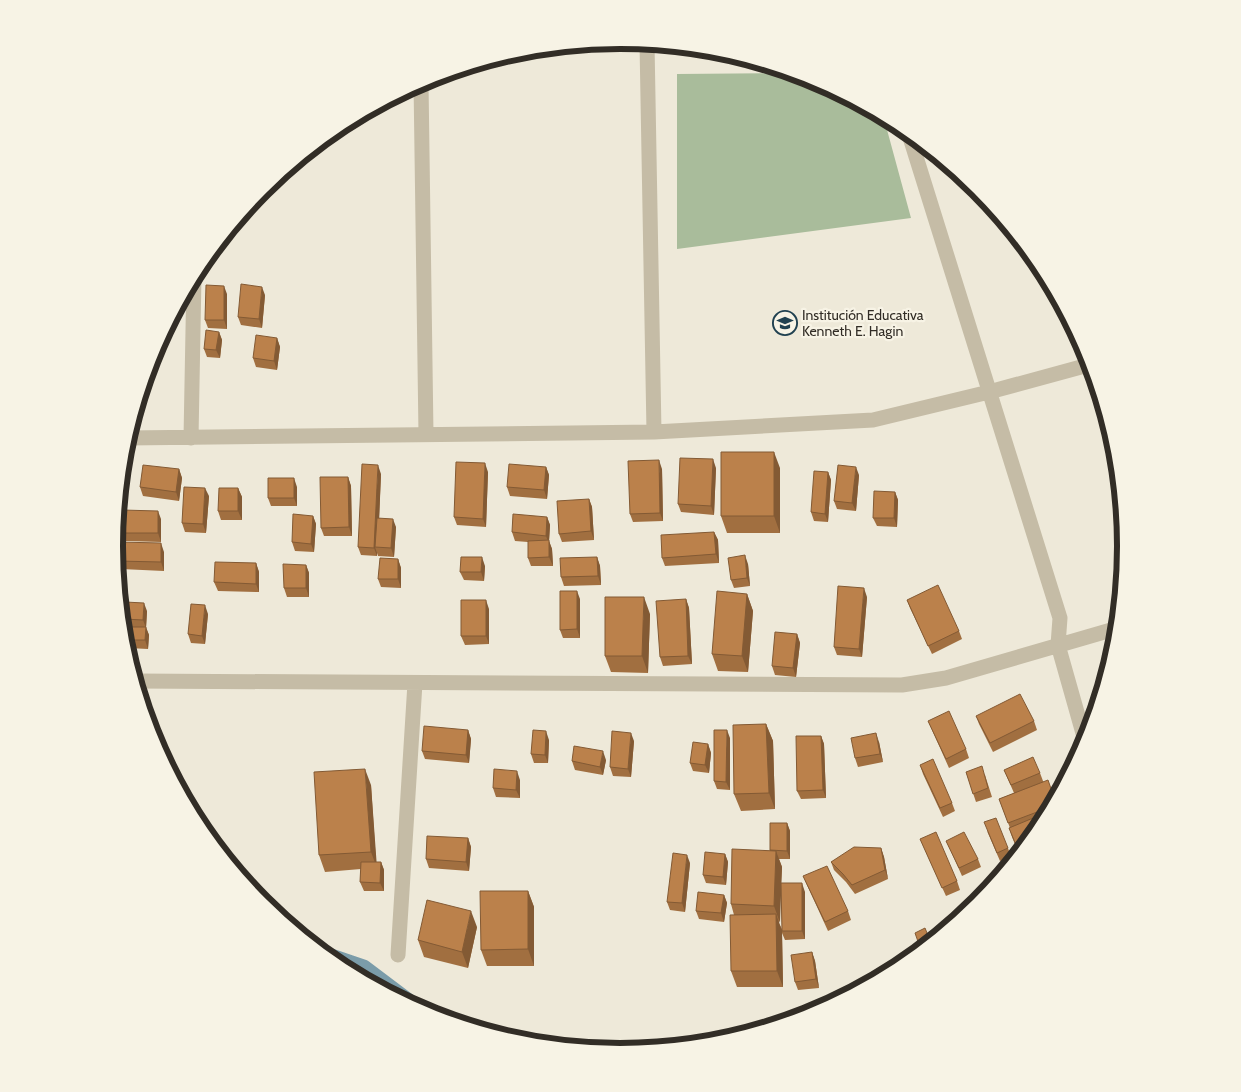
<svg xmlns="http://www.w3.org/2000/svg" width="1241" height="1092" viewBox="0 0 1241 1092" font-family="Cabin,sans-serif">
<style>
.green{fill:#a9bc9b}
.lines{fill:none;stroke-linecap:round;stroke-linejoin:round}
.stream{stroke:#7b9ca9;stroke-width:12}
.minor{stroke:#c5bca6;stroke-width:15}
.wall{fill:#a16f40;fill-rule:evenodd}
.shaded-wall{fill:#835a34}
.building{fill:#bb814b;stroke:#835a34}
.labels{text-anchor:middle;stroke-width:4.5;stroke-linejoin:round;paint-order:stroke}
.poi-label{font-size:14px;fill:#322d26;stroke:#f7f3e5;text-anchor:start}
.rim{fill:none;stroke:#322d26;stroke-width:6}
</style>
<rect width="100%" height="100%" fill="#eee9d9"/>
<!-- green -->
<path class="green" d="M789,71L814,79L883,115L911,218L677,249V74L780,73Z"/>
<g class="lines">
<!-- stream -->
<path class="stream" d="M321,951L365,966L430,1015"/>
<!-- minor -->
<path class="minor" d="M612,41H628
M647,43L654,432
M421,82L426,434
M908,131L1060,618L1058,645L1086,744
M127,438L654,432L873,420L989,392L1092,364
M191,438L194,276
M135,681L902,685L946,678L1118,628
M398,955L415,683"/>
</g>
<!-- wall -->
<path class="wall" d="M227,294V329L208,328L205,320Z
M265,295L262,328L241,325L238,317Z
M219,332L222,340L220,358L207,357L204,349Z
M277,338L280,347L277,370L256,367L253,358Z
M546,467L549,475L547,499L510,496L507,487Z
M716,468L714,515L681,512L678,504Z
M780,468V533H727L721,516Z
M179,469L182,478L179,501L143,496L140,487Z
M662,469L663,521L633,522L630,514Z
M488,472L486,527L457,525L454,517Z
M828,472L831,480L828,522L814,521L811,512Z
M381,474L379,518L396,527L394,557L378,556L377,553V556L361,555L358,547Z
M859,475L856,511L837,509L834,501Z
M348,477L351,486L352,536H324L321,528Z
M297,487V506H271L268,498Z
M238,488L242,497V520H221L218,511Z
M895,492L898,500L897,527L877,526L873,518Z
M209,496L206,533L185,532L182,523Z
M589,499L592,507L594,540L562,542L559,534Z
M313,516L316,524L314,552L295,551L292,542Z
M547,517L550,525L549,541L552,549L553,566H531L528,558V542L515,541L512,532Z
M161,519V542L125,541L122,533Z
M714,532L718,540L719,563L665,566L662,558Z
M164,552V571L121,569L117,561Z
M597,557L600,566L601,585L564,586L561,577Z
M398,559L401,568V588L381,587L378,579Z
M256,563L259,572V592L218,591L214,582Z
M748,564L750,586L734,588L731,580Z
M306,565L309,573V597H287L284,588Z
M485,566L484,581L464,580L460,572Z
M747,594L753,611L748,672L718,671L712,654Z
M867,597L862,657L837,655L834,647Z
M580,599V638H563L560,630Z
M686,599L689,608L692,664L663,666L660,657Z
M907,600L959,631L962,639L932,654L910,608Z
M489,609V644L465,645L461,636Z
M147,611L146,628L149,635L148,649L128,648L125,640L127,627L124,619Z
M208,614L205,644L191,643L188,634Z
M650,614L648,673L611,672L605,656Z
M797,634L800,643L796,677L775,675L772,666Z
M976,716L1034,721L1037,730L993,752L979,724Z
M928,721L966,749L969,758L949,768Z
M766,724L773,741L775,809L741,811L734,794Z
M468,730L471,739L469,763L425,759L422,751Z
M821,736L824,744L826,798L801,799L797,791Z
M730,738V790L717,789L714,781Z
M549,740L548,763H534L531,754Z
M634,741L631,777L613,776L610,767Z
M879,742L883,762L858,767L855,758Z
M708,744L711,753L709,773L693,771L690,763Z
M606,760L603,775L575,770L572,761Z
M920,765L952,803L955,811L943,817L923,774Z
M1004,770L1040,773L1043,781L1055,800L1046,818L1040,820L1041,827L1019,854L1012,837L1009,828H1010L999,799L1014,793Z
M966,772L985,775L992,797L976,802Z
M520,780V798L496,797L493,788Z
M371,785L376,862H381L384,870V891H364L360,882L361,869L325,872L319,855Z
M787,823L790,831V859H779L782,867L781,883L805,892V939L785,940L782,933L783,987H737L731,971L734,915L731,904L770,850ZM781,885L782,929L779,923Z
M987,831L1008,848L1011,857L1000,861Z
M468,838L471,847L469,871L429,868L426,859Z
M920,839L957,881L960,890L946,896Z
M946,841L978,859L981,867L962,876L950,849Z
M881,848L884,857L888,879L855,894L846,882L834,870L831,862Z
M725,854L728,862L726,885L706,883L703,875Z
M690,863L685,912L670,910L667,902Z
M803,876L848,911L851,920L828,931L807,885Z
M528,891L534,907V966H487L481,950Z
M724,895L727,903L724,922L699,919L696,911Z
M477,927L468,968L424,957L418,940Z
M812,952L815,961L819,988L798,990L795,982Z"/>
<!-- shaded-wall -->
<path class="shaded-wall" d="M224,286L227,294V329L224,320Z
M262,287L265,295L262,328L259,319Z
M219,332L222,340L220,358L216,350Z
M277,338L280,347L277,370L274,361Z
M774,452L780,468V533L774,516Z
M713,459L716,468L714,515L711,506Z
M659,460L662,469L663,521L660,513Z
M485,463L488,472L486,527L483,519Z
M378,465L381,474L378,547H375L377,553V556L374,548Z
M546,467L549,475L547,499L544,490Z
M856,467L859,475L856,511L852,503Z
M179,469L182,478L179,501L176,492Z
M828,472L831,480L828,522L825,514Z
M348,477L351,486L352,536L349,527Z
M294,478L297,487V506L294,498Z
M205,488L209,496L206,533L203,524Z
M238,488L242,497V520L238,511Z
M895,492L898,500L897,527L894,518Z
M589,499L592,507L594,540L591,531Z
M158,511L161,519V542L158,533Z
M313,516L316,524L314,552L311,544Z
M547,517L550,525L549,541L552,549L553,566L549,557V544L546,536Z
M393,519L396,527L394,557L391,548Z
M714,532L718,540L719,563L716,554Z
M161,543L164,552V571L161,562Z
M745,555L748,564L750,586L747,578Z
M482,557L485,566L484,581L481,572Z
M597,557L600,566L601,585L598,576Z
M398,559L401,568V588L398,579Z
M256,563L259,572V592L256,584Z
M306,565L309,573V597L306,588Z
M864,588L867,597L862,657L859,649Z
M577,591L580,599V638L577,629Z
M747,594L753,611L748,672L742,656Z
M644,597L650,614L648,673L642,656Z
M686,599L689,608L692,664L688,656Z
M486,600L489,609V644L486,636Z
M144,603L147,611L146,628L143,620Z
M205,605L208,614L205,644L202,636Z
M146,627L149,635L148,649L145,640Z
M797,634L800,643L796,677L793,668Z
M766,724L773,741L775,809L769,793Z
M468,730L471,739L469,763L466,755Z
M727,730L730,738V790L726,782Z
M546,731L549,740L548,763L545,755Z
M631,733L634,741L631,777L628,769Z
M876,733L879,742L883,762L880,754Z
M821,736L824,744L826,798L823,790Z
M708,744L711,753L709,773L705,765Z
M603,751L606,760L603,775L600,767Z
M365,769L371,785L377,868L371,852Z
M517,771L520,780V798L516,790Z
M787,823L790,831V859L787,851Z
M468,838L471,847L469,871L466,862Z
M881,848L884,857L888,879L885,870Z
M776,851L782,867L780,923L774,906Z
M725,854L728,862L726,885L723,877Z
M687,855L690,863L685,912L682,903Z
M381,862L384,870V891L380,883Z
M802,883L805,892V939L802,931Z
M528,891L534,907V966L528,949Z
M724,895L727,903L724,922L721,913Z
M471,911L477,927L468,968L462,952Z
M776,914L782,931L783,987L777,971Z
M812,952L815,961L819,988L816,979Z"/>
<!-- building -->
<path class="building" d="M241,284L262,287L259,319L238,317Z
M206,285L224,286V320H205Z
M206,330L219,332L216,350L204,349Z
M256,335L277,338L274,361L253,358Z
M721,452H774V516H721Z
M680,458L713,459L711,506L678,504Z
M659,460L660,513L630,514L628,461Z
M456,462L485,463L483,519L454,517Z
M362,464L378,465L374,548L358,547Z
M509,464L546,467L544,490L507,487Z
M143,465L179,469L176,492L140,487Z
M838,465L856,467L852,503L834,501Z
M814,471L828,472L825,514L811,512Z
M320,477H348L349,527L321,528Z
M268,478H294V498H268Z
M184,487L205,488L203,524L182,523Z
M219,488H238V511H218Z
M874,491L895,492L894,518H873Z
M589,499L591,531L559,534L557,501Z
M122,510L158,511V533H122Z
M293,514L313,516L311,544L292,542Z
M513,514L547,517L546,536L512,532Z
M377,518L393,519L391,548L375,547Z
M714,532L716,554L662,558L661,535Z
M549,540V557L528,558V541Z
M118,542L161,543V562L117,561Z
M745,555L747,578L731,580L728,558Z
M461,557H482L481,572H460Z
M597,557L598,576L561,577L560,558Z
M380,558L398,559V579H378Z
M215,562L256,563V584L214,582Z
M283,564L306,565V588H284Z
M938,585L959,631L928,646L907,600Z
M838,586L864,588L859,649L834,647Z
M560,591H577V629L560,630Z
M717,591L747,594L742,656L712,654Z
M605,597H644L642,656H605Z
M686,599L688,656L660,657L656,601Z
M461,600H486V636H461Z
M125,602L144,603L143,620L124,619Z
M191,604L205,605L202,636L188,634Z
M125,627H146L145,640H125Z
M775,632L797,634L793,668L772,666Z
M1020,694L1034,721L990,743L976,716Z
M949,711L966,749L946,759L928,721Z
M766,724L769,793L734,794L733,725Z
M424,726L468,730L466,755L422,751Z
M533,730L546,731L545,755L531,754Z
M714,730H727L726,782L714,781Z
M612,731L631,733L628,769L610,767Z
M876,733L880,754L855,758L851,738Z
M796,736H821L823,790L797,791Z
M693,742L708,744L705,765L690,763Z
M574,746L603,751L600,767L572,761Z
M1033,757L1040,773L1011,785L1004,770Z
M933,759L952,803L940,808L920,765Z
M982,766L988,788L973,794L966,772Z
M365,769L371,852L319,855L314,772Z
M494,769L517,771L516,790L493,788Z
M1048,780L1055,800L1053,806L1008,823L999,799Z
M1038,816L1042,825L1041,827L1032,839L1016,845L1009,828Z
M996,818L1008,848L997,853L984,822Z
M770,823H787V851L770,850Z
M936,832L957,881L942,888L920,839Z
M964,832L978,859L959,868L946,841Z
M427,836L468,838L466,862L426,859Z
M854,847L881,848L885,870L852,885L843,874L831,862Z
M732,849L776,851L774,906L731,904Z
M705,852L725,854L723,877L703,875Z
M673,853L687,855L682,903L667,902Z
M361,862H381L380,883L360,882Z
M827,866L848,911L825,922L803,876Z
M781,883H802V931H782Z
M480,891H528V949L481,950Z
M698,892L724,895L721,913L696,911Z
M427,900L471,911L462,952L418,940Z
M776,914L777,971H731L730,915Z
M925,928L931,943L921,950L915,933Z
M812,952L816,979L795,982L791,955Z"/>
<!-- icons -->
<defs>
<symbol id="school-ring" viewBox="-11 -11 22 22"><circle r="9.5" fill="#f7f3e5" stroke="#204150" stroke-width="1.5"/><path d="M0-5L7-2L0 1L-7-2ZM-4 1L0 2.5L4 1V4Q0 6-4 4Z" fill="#204150"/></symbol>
</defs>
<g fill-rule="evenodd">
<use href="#school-ring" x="771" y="309" width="28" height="28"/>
</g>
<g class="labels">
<!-- poi labels -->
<g class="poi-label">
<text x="802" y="320">Institución Educativa<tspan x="802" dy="16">Kenneth E. Hagin</tspan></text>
</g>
</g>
<!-- crop -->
<path d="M0 0H1241V1092H0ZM123 546a497 497 0 1 1 994 0a497 497 0 1 1-994 0Z" fill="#f7f3e5" fill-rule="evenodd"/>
<path class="rim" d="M123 546a497 497 0 1 1 994 0a497 497 0 1 1-994 0Z"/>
</svg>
